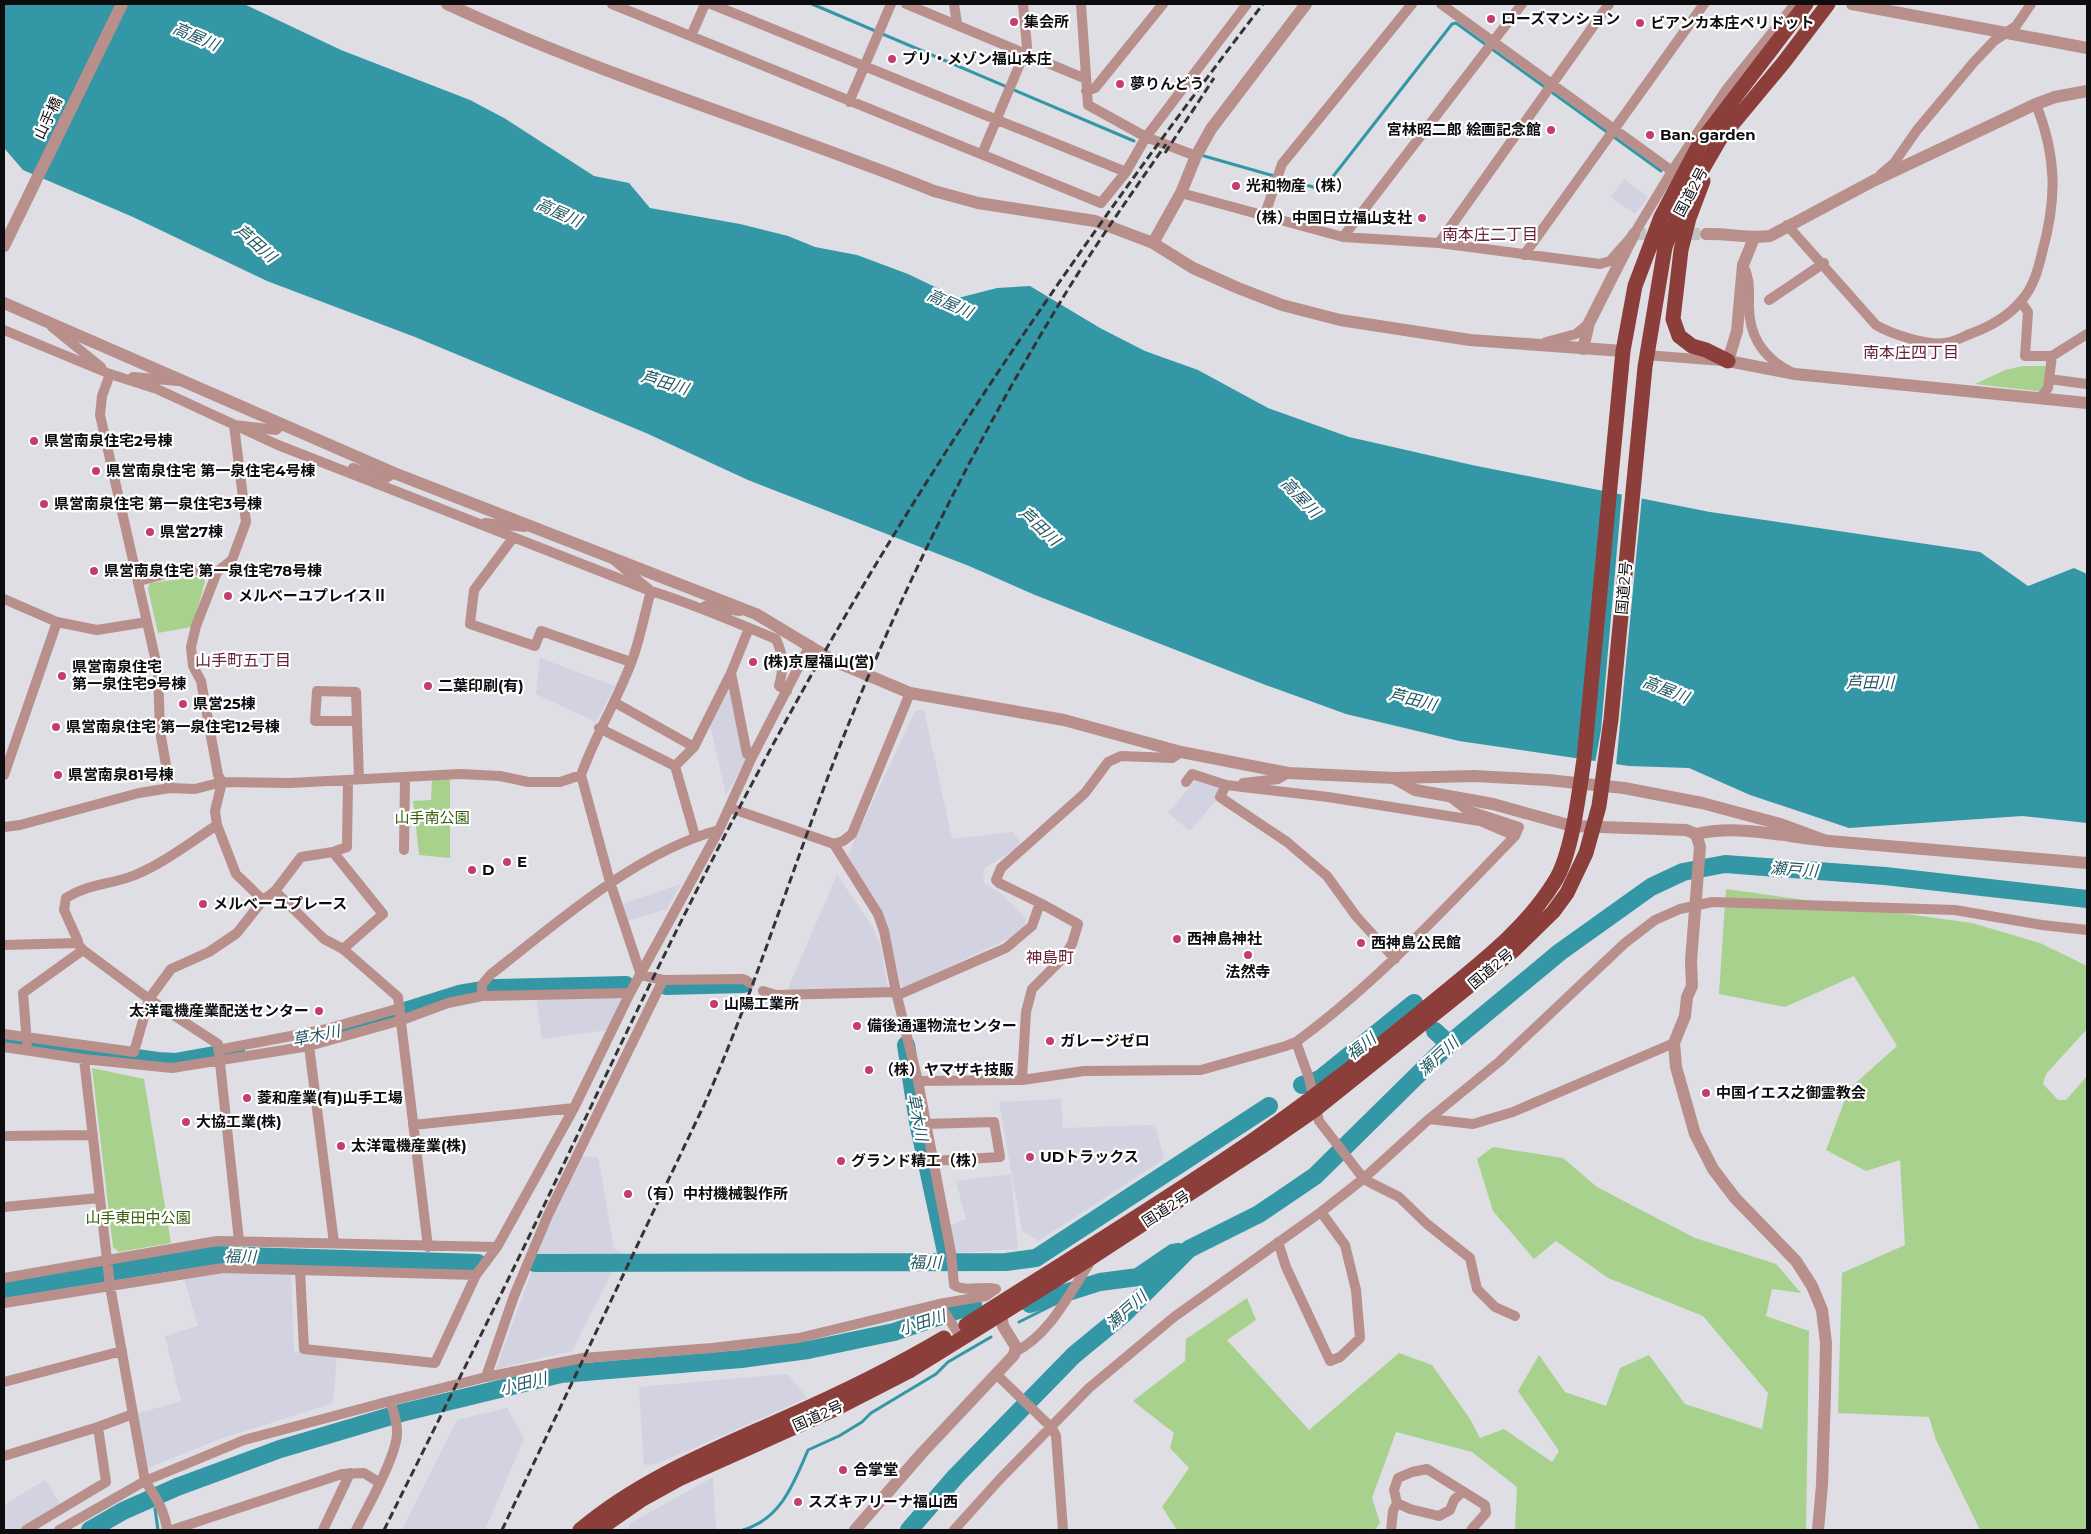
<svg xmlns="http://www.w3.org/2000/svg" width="2091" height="1534" viewBox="0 0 2091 1534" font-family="Montserrat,'Noto Sans JP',sans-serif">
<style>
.built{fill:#d2d2e0}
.green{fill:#a8d18e}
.water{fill:#3397a6}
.pier{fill:#dedee4}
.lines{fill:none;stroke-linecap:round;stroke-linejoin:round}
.stream{stroke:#3397a6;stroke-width:3}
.river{stroke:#3397a6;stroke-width:18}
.tertiary-tunnel{stroke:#bfbfc4;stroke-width:12;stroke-dasharray:12 6;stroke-linecap:butt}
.minor{stroke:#b98f8b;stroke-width:10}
.tertiary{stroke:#b98f8b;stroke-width:12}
.trunk{stroke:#8b3e3a;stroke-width:15}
.rail{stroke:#343437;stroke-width:3;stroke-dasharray:8 4;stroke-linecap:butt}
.poi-dot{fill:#c83c6d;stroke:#fff;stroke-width:2}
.labels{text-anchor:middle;stroke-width:4.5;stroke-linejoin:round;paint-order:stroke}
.poi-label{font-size:15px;font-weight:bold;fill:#0d0d0f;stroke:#fff;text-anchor:start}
.street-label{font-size:15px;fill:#0d0d0f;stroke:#fff}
.park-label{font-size:15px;fill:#35600f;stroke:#fff}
.water-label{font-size:16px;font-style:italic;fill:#235962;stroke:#fff}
.neighbourhood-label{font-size:16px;fill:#68233a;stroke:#fff}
</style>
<rect width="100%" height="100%" fill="#dedee4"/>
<!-- built -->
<path class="built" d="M1624,179L1648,197L1635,214L1611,197Z
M540,658L615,686L596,722L536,694Z
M729,682L746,760L726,795L709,720Z
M924,710L952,839L1012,832L1022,844L984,869L983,882L1004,896L1026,918L1025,925L1016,935L902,989L885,920L845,861L915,711Z
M1195,780L1212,784L1218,789V798L1190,831L1168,813Z
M837,875L873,927L880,944L889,994L784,998Z
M681,884L667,909L627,921L622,904Z
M618,996L622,1002L607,1030L542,1039L536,997Z
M1061,1099L1063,1128L1155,1125L1164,1159L1038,1241L1022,1231L999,1102Z
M579,1156L598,1157L614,1249L622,1252L572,1351L496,1369L545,1235Z
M1011,1174L1018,1249L954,1253L948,1226L966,1219L956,1181Z
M224,1271L291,1273L294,1352L337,1355L333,1403L217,1440L148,1468L136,1414L181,1401L165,1336L198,1326L183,1275Z
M788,1374L807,1398L657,1464L644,1465L639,1387Z
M507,1408L524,1439L485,1530H402L457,1420Z
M713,1477L716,1530H629V1524Z
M45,1480L61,1505L20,1530H4V1505Z"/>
<!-- green -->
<path class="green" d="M2023,366H2049L2044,392L1975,384L2005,370Z
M204,576L205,582L192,627L158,633L148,589L150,583Z
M450,779V858L419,855L413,801L431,800L432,780Z
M1726,889L1972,923L2040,943L2087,966V1029L2046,1074L2043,1084L2058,1100H2066L2087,1076V1530H1980L1936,1440L1929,1417L1838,1413L1842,1273L1905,1245L1900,1160L1866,1171L1826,1150L1849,1089L1897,1046L1854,976L1785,1007L1719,994Z
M92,1068L144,1079L171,1243L119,1252L113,1247Z
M1493,1147L1563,1158L1597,1187L1695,1238L1776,1264L1801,1293L1772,1289L1766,1316L1809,1331L1806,1530H1515L1517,1487L1472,1452L1396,1432L1372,1498L1380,1523L1375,1530H1177L1162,1507L1189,1468L1170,1448L1174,1433L1133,1401L1185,1361L1186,1339L1247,1298L1256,1320L1227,1340L1309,1430L1399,1353L1432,1365L1470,1419L1480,1438L1504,1429L1552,1462L1559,1451L1518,1391L1539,1355L1565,1392L1606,1406L1620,1368L1649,1355L1685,1404L1762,1429L1768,1393L1703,1316L1608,1278L1556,1241L1534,1259L1493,1211L1477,1159Z"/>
<!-- water -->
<path class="water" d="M4,4H244L341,50L470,100L504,118L594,176L629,183L650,208L740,224L788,236L815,247L857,255L908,274L958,298L997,288L1030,286L1100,328L1145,351L1198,370L1268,408L1349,437L1472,465L1710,512L1980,552L2028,586L2074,568L2087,574V823L2022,816L1849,828L1750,795L1689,768L1629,766L1459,741L1346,714L1263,684L1035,595L969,566L748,480L646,433L415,337L267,281L133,217L23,170L4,148Z"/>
<!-- pier -->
<path class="pier" d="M1622,493L1642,496L1616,766L1595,763L1601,730Z"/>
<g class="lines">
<!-- stream -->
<path class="stream" d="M812,4L1134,141
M1204,156L1320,189L1324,188L1452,24L1456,23L1661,171
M1073,1295L1092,1284
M1019,1322L1061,1301
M148,1499L150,1503
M155,1509L158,1530
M743,1530C781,1519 794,1483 808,1450L839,1436L862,1422L871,1413L936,1374L948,1362L991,1337"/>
<!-- river -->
<path class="river" d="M666,986L744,984
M1435,1031L1449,1044
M308,1038L344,1030L459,994L495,988L626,985
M4,1040L158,1061L175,1062L236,1051
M906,1045L918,1122L946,1252
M1302,1085L1320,1079L1414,1003L1416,1007
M535,1263L1006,1262L1036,1258L1269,1106
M4,1289L217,1255L478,1263
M1030,1304L1100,1282L1138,1277L1173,1253L1179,1252
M90,1530L123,1511L177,1487L280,1449L401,1413L561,1374L741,1359L808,1350L894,1332L973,1305
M909,1530L956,1476L1074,1355L1125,1313L1189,1249L1259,1214L1315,1176L1449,1044L1560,952L1651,887L1683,872L1725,864L1885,876L2087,899"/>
<!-- tertiary-tunnel -->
<path class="tertiary-tunnel" d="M1634,234H1706"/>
<!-- minor -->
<path class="minor" d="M612,4L1101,203L1126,172
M711,4L1126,172L1146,137L1247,4
M906,4L1086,79
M954,4L957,24
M1081,4L1088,105L1146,137L1196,156
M1441,4L1672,171
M691,36L705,4
M1086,91L1095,88L1163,4
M849,102L891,4
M982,154L1027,47L1023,4
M1881,174L1894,163L1917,130L1974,62L1994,41L2016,26L2031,4
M1181,193L1343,237L1439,243L1600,264L1610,261L1634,234L1672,171L1726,90L1795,4
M1264,217L1282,164L1412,4
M1787,225L1876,325C1891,334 1928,346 1945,343C1954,342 1962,337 1970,334C1989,327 2008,317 2021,301C2033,288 2038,270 2042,253C2057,199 2057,157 2036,104
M1343,237L1522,4
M1439,243L1609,4
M1524,255L1704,4
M1743,265C1750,278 1749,288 1749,302C1748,334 1761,356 1789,371
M1769,300L1824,263
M2021,302L2028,312L2025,356H2052L2087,334
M52,327L101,367
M4,330L110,374L157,389L278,445L651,591C694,604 734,622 776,639C784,657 784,666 779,686L787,691
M1546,342L1576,334L1589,323
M1646,355L1722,361
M133,377L178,381
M2049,379L2087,384
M2040,398L2048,388L2052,356
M353,468L386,478L394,473
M485,523L525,527
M513,538L474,590L470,624L535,646L541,631L631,662
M139,581L180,570L217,572
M4,599L57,622L97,630L147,622L100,415L102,396L110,374
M705,606L740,611
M147,622L158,671L160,731L170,788L195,789L222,782L290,783L460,774L500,776L528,782H560L581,775C596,733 620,696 634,655C641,634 645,612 651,591L615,561
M731,673L747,754L752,757
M614,702L694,747
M356,721H315L317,691L356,692L359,779
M599,728L675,766L695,836
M675,766L694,747L731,673L749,628
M4,775L57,622
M1186,782L1192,774L1226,785L1328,797L1480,821L1515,836C1445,908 1377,983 1296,1042L1309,1078L1319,1121L1360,1174L1369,1182L1399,1197L1427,1224L1470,1258L1477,1289L1495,1307L1515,1316
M1243,783L1278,779L1288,773
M1226,785L1220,797L1287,842L1327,876L1356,916L1395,959
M1449,796L1467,810L1519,827L1515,836
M730,808L834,844L843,841L852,834L910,693
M217,825C191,842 164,863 135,875C110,885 90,883 66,898L64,910L78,941L77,943L83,950L149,999L218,1044L239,1241
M4,827L20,825L139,793L170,788
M834,844L878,914L884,931L896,992
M404,850L405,777
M333,852L383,914L343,949
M275,891L324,939L343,949L398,997L428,1247
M263,900L236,874L217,825L215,811L222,782L218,775L201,681L193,666L191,647L196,626L217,572L232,560L246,522L234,425L276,430L281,425
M4,945L77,943
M663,980L743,979L750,983
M763,991L776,995L896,992L918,1081L951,1253L954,1285C965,1293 983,1285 996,1289
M898,995L1006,948L1032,926L1040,903L999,883L996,880L1001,868L1085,793L1108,762L1121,756L1172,758L1181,752
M482,996V985L490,975C557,923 636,852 719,830
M4,1034L134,1052L149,999L171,969L209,952L237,933L263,900L275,891L301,857L333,852L347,847L348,780
M27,1043L23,993L83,950
M309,1046L334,1243
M4,1047L84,1059L172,1068L309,1046L402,1020L448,1003L482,996L630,993
M218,1050L327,1029L400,1008
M84,1059L110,1286L145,1481C156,1497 165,1511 167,1530
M1022,1080L1026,1012L1032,989L1062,959L1072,944L1078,924L1040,903
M918,1081L1022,1080L1084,1071L1201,1070L1286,1046L1296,1042
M1429,1119L1473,1124L1513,1112L1674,1043
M925,1124L994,1122L1000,1157L932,1161
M413,1125L574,1108
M4,1136L91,1135
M4,1207L99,1198
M1278,1242L1286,1267L1330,1361L1340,1357L1360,1338L1356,1290L1345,1245L1321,1212
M300,1270L304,1349L435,1363L476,1275L497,1247L574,1108L630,993L719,830L752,757L810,645
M4,1278L217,1241L497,1247
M4,1303L223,1268L476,1275
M939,1304L986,1296L996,1289
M1015,1352C1050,1335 1070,1292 1091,1261
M996,1374L1052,1428L1056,1436L1063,1530
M486,1377L514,1296L548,1215L663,980L641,975L610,882L581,775
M4,1382L122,1351
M4,1456L98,1427L133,1414
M1462,1492L1454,1500L1450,1510L1439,1516L1410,1509L1397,1503L1394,1490L1398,1478L1412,1472L1427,1469L1485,1505L1486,1513L1471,1530
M26,1530L106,1482L98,1427
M59,1530L145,1481L244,1440L390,1401L486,1377L583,1358L712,1348L799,1338L939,1304L962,1339
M172,1530L342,1474L364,1473L380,1483
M323,1530L350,1473
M356,1530C367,1508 396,1457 397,1434C398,1423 393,1411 390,1401
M954,1530L1000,1479L1089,1388L1174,1317L1321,1212L1363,1179L1429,1119L1500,1061L1625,943L1655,920L1680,909L1712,902L1955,910L2042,925L2087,930
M1391,1530L1393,1511L1397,1503"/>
<!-- tertiary -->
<path class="tertiary" d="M447,4C605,77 773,127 934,191L978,203L1095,221L1153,243L1193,268L1238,288L1282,305L1340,320L1470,340L1623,351
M1852,4L2087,48
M1706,234C1727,233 1749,239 1770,236L1873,181L2036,104L2055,97L2087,91
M1754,238L1743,265L1737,331L1728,361L1795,374L2087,403
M1153,243L1181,193L1196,156L1211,129L1306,4
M4,246L122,4
M4,303L394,473L756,614L834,661L910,693L1064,720L1181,752L1288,773L1394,778L1474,776L1548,780L1624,788L1702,803L1780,824L1826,841
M1583,349L1589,323L1634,234
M1394,778L1415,790L1493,804L1572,826L1686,830L1696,834L1700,847L1691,961L1692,986L1687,997L1685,1016L1674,1043L1676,1067L1695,1134L1713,1169L1735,1198L1796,1261L1812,1286L1822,1310L1826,1343L1825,1393L1822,1485L1818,1530
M1696,834C1739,824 1785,837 1829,841C1915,849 2001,855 2087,863
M855,1530L922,1453L1014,1355L1016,1347L1003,1326L1000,1306"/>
<!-- trunk -->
<path class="trunk" d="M1703,181L1689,218L1681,250L1673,319L1679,336L1692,346L1706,350L1728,361
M966,1325C1061,1264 1159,1205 1252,1141C1312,1099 1371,1053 1428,1006C1472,969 1524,932 1555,881C1572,854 1579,793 1584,759L1623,351L1635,286L1661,217L1700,143L1806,4
M580,1530C640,1479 714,1450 785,1418C840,1394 893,1368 944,1338
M598,1530L641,1500L679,1479L833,1410L911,1370L1094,1256L1261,1147L1316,1109L1513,951L1553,912L1567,893L1586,853L1599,806L1611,719L1645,367L1665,247L1684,201L1720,139L1784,62L1828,4"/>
<!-- rail -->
<path class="rail" d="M1165,153L1214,78
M384,1530C443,1411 503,1292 560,1172C642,998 726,825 821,658C952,428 1103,213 1263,4
M502,1530L704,1105C760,978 799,846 851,718C911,570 984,427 1067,291C1098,241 1132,193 1166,144"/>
</g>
<!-- markers -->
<g class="poi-dot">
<circle cx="1491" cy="19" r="5"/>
<circle cx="1014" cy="22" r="5"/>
<circle cx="1640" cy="23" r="5"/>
<circle cx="892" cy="59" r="5"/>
<circle cx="1120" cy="84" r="5"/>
<circle cx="1551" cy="130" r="5"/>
<circle cx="1650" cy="135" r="5"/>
<circle cx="1236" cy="186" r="5"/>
<circle cx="1422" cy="218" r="5"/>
<circle cx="34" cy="441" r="5"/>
<circle cx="96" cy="471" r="5"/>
<circle cx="44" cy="504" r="5"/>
<circle cx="150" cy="532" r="5"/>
<circle cx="94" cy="571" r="5"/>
<circle cx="228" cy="596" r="5"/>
<circle cx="753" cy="662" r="5"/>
<circle cx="62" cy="676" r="5"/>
<circle cx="428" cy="686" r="5"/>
<circle cx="183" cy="704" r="5"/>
<circle cx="56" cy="727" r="5"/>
<circle cx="58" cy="775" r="5"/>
<circle cx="507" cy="862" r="5"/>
<circle cx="472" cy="870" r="5"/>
<circle cx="203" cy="904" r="5"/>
<circle cx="1177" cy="939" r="5"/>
<circle cx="1361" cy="943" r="5"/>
<circle cx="1248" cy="955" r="5"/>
<circle cx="714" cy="1004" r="5"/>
<circle cx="319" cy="1011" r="5"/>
<circle cx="857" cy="1026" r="5"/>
<circle cx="1050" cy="1041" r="5"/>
<circle cx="869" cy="1070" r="5"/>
<circle cx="1706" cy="1093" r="5"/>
<circle cx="247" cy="1098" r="5"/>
<circle cx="186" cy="1122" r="5"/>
<circle cx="341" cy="1146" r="5"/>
<circle cx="1030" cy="1157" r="5"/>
<circle cx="841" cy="1161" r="5"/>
<circle cx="628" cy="1194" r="5"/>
<circle cx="843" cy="1470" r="5"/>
<circle cx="798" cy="1502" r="5"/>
</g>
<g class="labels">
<!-- poi labels -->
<g class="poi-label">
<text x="1501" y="24">ローズマンション</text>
<text x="1024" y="27">集会所</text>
<text x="1650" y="28">ビアンカ本庄ペリドット</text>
<text x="902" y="64">プリ・メゾン福山本庄</text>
<text x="1130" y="89">夢りんどう</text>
<text x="1541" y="135" text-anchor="end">宮林昭二郎 絵画記念館</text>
<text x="1660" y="140">Ban. garden</text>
<text x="1246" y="191">光和物産（株）</text>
<text x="1412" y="223" text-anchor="end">（株）中国日立福山支社</text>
<text x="44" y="446">県営南泉住宅2号棟</text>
<text x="106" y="476">県営南泉住宅 第一泉住宅4号棟</text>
<text x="54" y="509">県営南泉住宅 第一泉住宅3号棟</text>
<text x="160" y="537">県営27棟</text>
<text x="104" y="576">県営南泉住宅 第一泉住宅78号棟</text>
<text x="238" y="601">メルベーユプレイスⅡ</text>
<text x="763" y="667">(株)京屋福山(営)</text>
<text x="72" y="672">県営南泉住宅<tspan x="72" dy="17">第一泉住宅9号棟</tspan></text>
<text x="438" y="691">二葉印刷(有)</text>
<text x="193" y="709">県営25棟</text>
<text x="66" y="732">県営南泉住宅 第一泉住宅12号棟</text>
<text x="68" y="780">県営南泉81号棟</text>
<text x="517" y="867">E</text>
<text x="482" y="875">D</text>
<text x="213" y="909">メルベーユプレース</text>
<text x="1187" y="944">西神島神社</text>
<text x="1371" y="948">西神島公民館</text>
<text x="1248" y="977" text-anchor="middle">法然寺</text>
<text x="724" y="1009">山陽工業所</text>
<text x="309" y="1016" text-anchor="end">太洋電機産業配送センター</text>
<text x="867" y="1031">備後通運物流センター</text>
<text x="1060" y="1046">ガレージゼロ</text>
<text x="879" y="1075">（株）ヤマザキ技販</text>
<text x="1716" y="1098">中国イエス之御霊教会</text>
<text x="257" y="1103">菱和産業(有)山手工場</text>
<text x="196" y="1127">大協工業(株)</text>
<text x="351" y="1151">太洋電機産業(株)</text>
<text x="1040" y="1162">UDトラックス</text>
<text x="851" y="1166">グランド精工（株）</text>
<text x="638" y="1199">（有）中村機械製作所</text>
<text x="853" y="1475">合掌堂</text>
<text x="808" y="1507">スズキアリーナ福山西</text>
</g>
<!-- street labels -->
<g class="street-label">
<text transform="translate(48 118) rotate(-64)" y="5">山手橋</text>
<text transform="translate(1691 192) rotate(-62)" y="5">国道2号</text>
<text transform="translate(1624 588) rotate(-85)" y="5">国道2号</text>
<text transform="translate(1491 969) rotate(-40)" y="5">国道2号</text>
<text transform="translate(1166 1209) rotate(-33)" y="5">国道2号</text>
<text transform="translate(818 1416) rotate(-24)" y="5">国道2号</text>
</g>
<!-- park labels -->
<g class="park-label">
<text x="432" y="823">山手南公園</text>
<text x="138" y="1223">山手東田中公園</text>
</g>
<!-- water labels -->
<g class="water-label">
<text transform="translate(196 36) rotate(23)" y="6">高屋川</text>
<text transform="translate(559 212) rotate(24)" y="6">高屋川</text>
<text transform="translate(256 243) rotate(41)" y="6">芦田川</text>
<text transform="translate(950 303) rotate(24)" y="6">高屋川</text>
<text transform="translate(665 382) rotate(17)" y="6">芦田川</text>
<text transform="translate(1301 497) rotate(46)" y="6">高屋川</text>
<text transform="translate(1040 526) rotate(43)" y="6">芦田川</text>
<text x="1870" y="688">芦田川</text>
<text transform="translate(1666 689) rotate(21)" y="6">高屋川</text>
<text transform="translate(1413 699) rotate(14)" y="6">芦田川</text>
<text transform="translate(1794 869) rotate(4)" y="6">瀬戸川</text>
<text transform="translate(316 1035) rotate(-11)" y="6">草木川</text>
<text transform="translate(1361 1046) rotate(-39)" y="6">福川</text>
<text transform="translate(1438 1056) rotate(-43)" y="6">瀬戸川</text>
<text transform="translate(918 1117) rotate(79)" y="6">草木川</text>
<text transform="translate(240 1256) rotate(1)" y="6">福川</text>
<text x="925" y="1268">福川</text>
<text transform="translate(1126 1310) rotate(-42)" y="6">瀬戸川</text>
<text transform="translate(922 1322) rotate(-18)" y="6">小田川</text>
<text transform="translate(523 1383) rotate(-14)" y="6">小田川</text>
</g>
<!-- neighbourhood labels -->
<g class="neighbourhood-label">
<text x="1490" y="240">南本庄二丁目</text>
<text x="1911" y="358">南本庄四丁目</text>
<text x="243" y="666">山手町五丁目</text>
<text x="1050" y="963">神島町</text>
</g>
</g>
<!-- border -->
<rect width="2091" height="1534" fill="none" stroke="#0d0d0f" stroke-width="10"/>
</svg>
